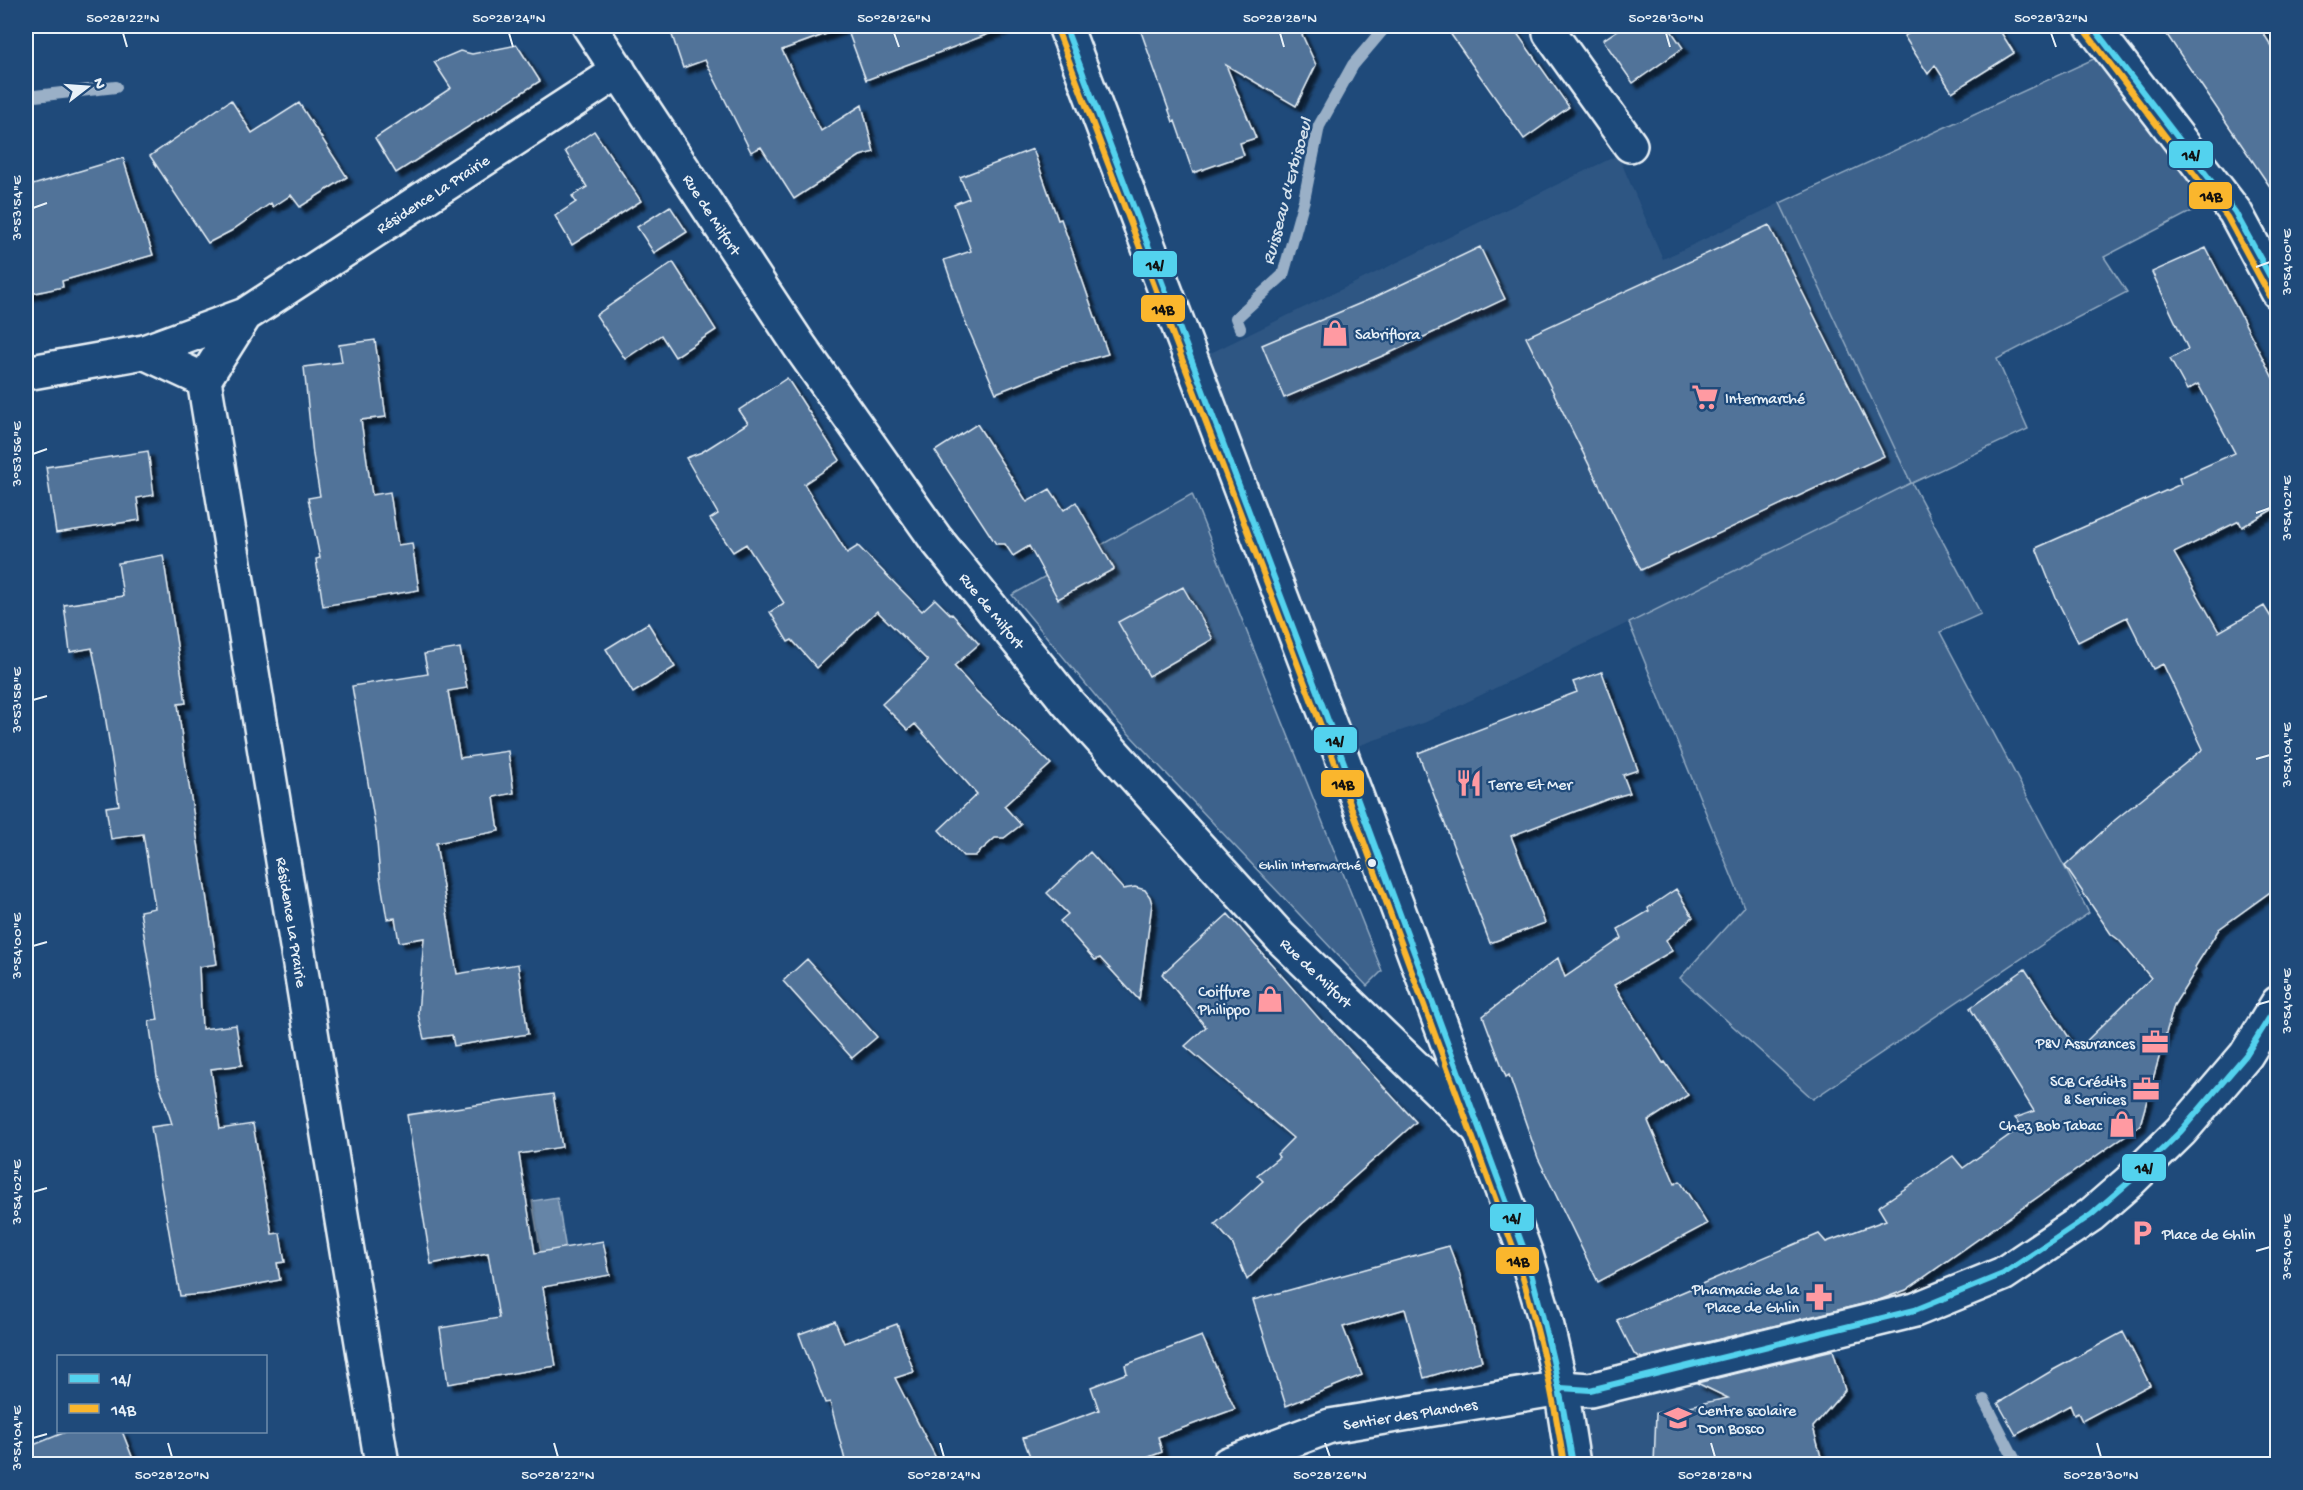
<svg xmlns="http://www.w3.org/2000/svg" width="2303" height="1490" viewBox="0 0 2303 1490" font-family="'Gochi Hand',sans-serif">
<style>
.built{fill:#2e5683}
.green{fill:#3c628c;stroke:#92aac2;stroke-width:1.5}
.water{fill:#6685a7;stroke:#9ab0c7;stroke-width:1.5}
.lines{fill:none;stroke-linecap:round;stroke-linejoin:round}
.stream{stroke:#9ab0c7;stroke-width:12}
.building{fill:#517399;stroke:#e8f1f8;stroke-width:1.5;filter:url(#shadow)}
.minor-casing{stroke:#e8f1f8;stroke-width:38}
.major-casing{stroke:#e8f1f8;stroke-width:38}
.minor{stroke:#1f4a7a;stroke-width:33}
.major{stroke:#1f4a7a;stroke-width:33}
.bus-1-casing{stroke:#1f4a7a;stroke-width:10}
.bus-2-casing{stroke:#1f4a7a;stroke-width:10}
.bus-1{stroke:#53d2ee;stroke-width:6}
.bus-2{stroke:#fab62d;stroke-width:6}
.ticks{fill:none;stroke:#e8f1f8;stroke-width:2}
.bus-dot{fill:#e8f1f8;stroke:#1f4a7a;stroke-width:2}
.labels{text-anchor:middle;stroke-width:4.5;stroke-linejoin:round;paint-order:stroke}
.bus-label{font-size:14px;fill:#e8f1f8;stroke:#1f4a7a;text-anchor:end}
.street-label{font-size:16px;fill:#e8f1f8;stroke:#1f4a7a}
.poi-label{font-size:16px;fill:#e8f1f8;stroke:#1f4a7a;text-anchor:start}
.water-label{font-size:18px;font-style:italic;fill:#d4e1ec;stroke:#1f4a7a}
.line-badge{stroke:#1f4a7a;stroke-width:2}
.pale-badge-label{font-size:16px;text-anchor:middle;font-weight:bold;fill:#111}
.neatline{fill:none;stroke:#e8f1f8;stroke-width:2}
.ticks-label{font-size:15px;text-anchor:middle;fill:#e8f1f8}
</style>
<defs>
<filter id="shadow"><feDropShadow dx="5.5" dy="5.5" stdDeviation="1.5" flood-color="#0009"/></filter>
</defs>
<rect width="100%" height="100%" fill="#1f4a7a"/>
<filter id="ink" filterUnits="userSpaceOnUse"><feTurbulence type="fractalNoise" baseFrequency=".0167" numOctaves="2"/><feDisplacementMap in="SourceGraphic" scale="12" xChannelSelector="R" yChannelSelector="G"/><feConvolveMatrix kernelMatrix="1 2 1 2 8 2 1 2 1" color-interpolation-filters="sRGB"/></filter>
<g filter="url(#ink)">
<!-- built -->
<path class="built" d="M1618,155L1663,259L1780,203L1912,483L1426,722L1340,752L1192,362Z
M1786,1342L1792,1387L1790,1464H1573L1561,1388Z"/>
<!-- green -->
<path class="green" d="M2111,51L2223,195L2104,257L2127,292L1997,359L2028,429L1912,483L1981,614L1940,632L2089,913L1813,1099L1680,978L1744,907L1629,623L1911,483L1780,203Z
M1192,494L1382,971L1367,986L1113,717L1012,595Z"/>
<!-- water -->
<path class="water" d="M557,1197L566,1250L541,1254L532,1201Z"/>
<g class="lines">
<!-- stream -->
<path class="stream" d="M26,97L116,87
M1240,328L1236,318L1283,275L1304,200L1319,126L1353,65L1386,26
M1984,1400L2017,1464"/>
</g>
<!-- building -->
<path class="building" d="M669,26H839L840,29L782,50L821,131L862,105L874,152L860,156L794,199L761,147L751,152L705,60L683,68Z
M846,26H1001L1002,29L866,80Z
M1139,26H1298L1316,65L1296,106L1226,65L1256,138L1240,143L1244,155L1193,173L1175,121L1173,122Z
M1445,26H1512L1569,107L1524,139Z
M1624,26H1668L1683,48L1633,83L1603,40Z
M1922,26H1997L2014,53L1952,92L1935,65L1928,74L1904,36Z
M2161,26H2259L2277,55V197Z
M517,45L540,81L396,173L375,138L451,88L434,62L460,51L472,54Z
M231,100L252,133L299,103L347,177L300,207L291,195L273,207L271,203L231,231L208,243L150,156Z
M594,131L641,201L572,245L555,216L576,202L572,196L587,187L565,151Z
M1033,149L1058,220L1061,219L1073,253L1108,354L1059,368L996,393L964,319L944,260L971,251L954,204L969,198L960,177Z
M123,158L153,255L62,281L63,287L26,295V187Z
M670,206L687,232L654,253L637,227Z
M1769,225L1884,456L1641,570L1526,337Z
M1480,247L1505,299L1394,351L1284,398L1262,345L1373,298Z
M2206,248L2277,386V507L2242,527L2239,521L2174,553L2219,632L2264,606L2277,627V887L2219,929L2195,967L2196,970L2174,1005L2140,1125L1906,1290L1879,1300L1642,1358L1634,1354L1617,1320L1819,1234L1826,1242L1886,1220L1878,1207L1953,1156L1963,1168L2022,1126L2015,1118L2034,1111L1970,1008L2025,969L2077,1050L2151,978L2119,940L2111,934L2065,866L2115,820L2203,749L2163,664L2153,669L2127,617L2078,642L2056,598L2036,548L2181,484L2179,478L2235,453L2198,384L2187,390L2170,359L2188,349L2152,272Z
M673,262L716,330L675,357L661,335L625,359L596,315Z
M375,340L386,417L361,420L372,495L390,492L398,545L412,543L419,590L323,606L316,559L320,558L308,498L320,496L313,455L304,367L342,362L339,345Z
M787,378L840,460L804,484L847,553L858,546L922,611L935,599L951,615L952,614L979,644L954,666L976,691L1051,764L1004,806L1021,825L1004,838H995L975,856H963L939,830L977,794L915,724L908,730L882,704L928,661L877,611L817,668L792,640L788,642L770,612L784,603L746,544L733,552L710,519L718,514L686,458L702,452L748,423L739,410Z
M977,424L1027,502L1050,489L1064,510L1076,502L1114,569L1058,599L1029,546L1013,556L1005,544H996L935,451Z
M148,451L154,495L137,498L140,520L56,533L46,467Z
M163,555L186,703L178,704L183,747L217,964L199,967L202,1029L236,1025L242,1065L211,1069L220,1129L253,1124L272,1234L280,1233L285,1262L277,1263L280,1280L207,1294L180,1296L151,1127L172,1124L157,1076L149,1021L158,1020L140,911L155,908L143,834L111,839L106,807L119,805L102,696L92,648L70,652L64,605L123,596L118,563Z
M1183,587L1213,639L1149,676L1118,622Z
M648,623L675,667L633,693L606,649Z
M460,648L467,688L448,691L460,758L508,751L514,793L494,797L499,831L436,843L457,974L518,964L528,1034L454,1046L452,1035L424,1039L418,1014L424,938L399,942L395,918L387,919L380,877L376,831L352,686L428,674L424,654Z
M1602,672L1638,770L1623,775L1630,793L1608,799L1511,836L1545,923L1490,943L1418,753L1577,692L1573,682Z
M1090,852L1123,889L1135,887L1145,890L1150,897L1152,904L1139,1000L1100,958L1095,960L1060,921L1068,914L1047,893Z
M1676,889L1693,917L1666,940L1672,951L1614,985L1663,1063L1665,1062L1688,1095L1648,1121L1675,1184L1680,1181L1707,1224L1598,1282L1538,1158L1509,1075L1506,1077L1483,1016L1558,958L1565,977L1622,938L1618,929L1649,911L1648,908Z
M1228,914L1322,1022L1323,1021L1416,1122L1302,1224L1247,1280L1232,1243L1215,1224L1263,1181L1257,1175L1279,1157L1277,1154L1293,1138L1185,1046L1206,1027L1162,974Z
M807,959L877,1037L852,1058L783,981Z
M553,1094L562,1147L519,1154L535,1253L603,1241L610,1275L543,1287L556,1366L448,1384L440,1328L499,1318L488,1253L431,1264L407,1115Z
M1449,1246L1459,1272L1482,1361L1424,1378L1405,1309L1343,1327L1362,1375L1286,1406L1253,1300Z
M835,1321L844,1343L897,1324L914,1372L895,1378L939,1464H846L830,1402L825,1403L799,1334Z
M2123,1332L2150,1385L2082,1421L2078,1413L2074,1415L2070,1405L2016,1435L1998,1403L2053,1370Z
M1202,1336L1235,1409L1158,1437L1162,1452L1131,1464H1033L1023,1438L1099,1410L1091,1387L1127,1373L1125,1365Z
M1833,1350L1845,1390L1813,1427L1823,1464H1654L1656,1413L1728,1398L1697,1383Z
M68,1431H122L135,1464H26V1448Z"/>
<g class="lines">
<defs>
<path id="minor" d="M589,26L799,345L935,538L1068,703L1281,938L1479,1129
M2092,26L2235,212L2278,292
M1550,33L1630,145
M144,352L204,380L382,1464
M26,373L144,352L245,315L619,71
M204,380L245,315
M1228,1464L1330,1426L1561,1388L1590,1390L1915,1310L2003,1274L2091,1215L2129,1182L2181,1131L2246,1055L2278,1003"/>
<path id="major" d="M1065,26L1340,752L1525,1252L1545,1318L1561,1388L1573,1464"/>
</defs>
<!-- minor casing -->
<use href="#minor" class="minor-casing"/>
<!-- major casing -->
<use href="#major" class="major-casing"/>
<!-- minor -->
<use href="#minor" class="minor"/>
<!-- major -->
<use href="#major" class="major"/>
<defs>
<path id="bus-1" d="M1065,26L1340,752L1525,1252C1546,1323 1561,1391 1573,1464
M2092,26L2235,212L2278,291
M1561,1388L1590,1390L1915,1310L2003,1274L2091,1215L2129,1182L2181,1131L2246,1055L2278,1004"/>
<path id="bus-2" d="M1057,29L1332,755L1516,1255C1538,1325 1553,1392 1564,1464
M2085,31L2227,217L2270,296"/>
</defs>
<!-- bus-1 casing -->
<use href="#bus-1" class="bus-1-casing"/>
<!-- bus-2 casing -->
<use href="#bus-2" class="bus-2-casing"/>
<!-- bus-1 -->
<use href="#bus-1" class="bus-1"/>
<!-- bus-2 -->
<use href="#bus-2" class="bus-2"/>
</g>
</g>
<!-- ticks -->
<path class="ticks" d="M123,33L127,47M509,33L513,47M894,33L899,47M1280,33L1284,47M1666,33L1670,47M2051,33L2056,47M33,208L47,203M2256,267L2270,262M33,454L47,449M2256,513L2270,508M33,700L47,696M2256,759L2270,755M33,946L47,942M2256,1005L2270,1001M33,1192L47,1188M2256,1251L2270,1247M33,1438L47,1434M168,1443L172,1457M554,1443L558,1457M940,1443L944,1457M1325,1443L1330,1457M1711,1443L1715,1457M2097,1443L2101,1457"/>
<!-- icons -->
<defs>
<symbol id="shop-bare" viewBox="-9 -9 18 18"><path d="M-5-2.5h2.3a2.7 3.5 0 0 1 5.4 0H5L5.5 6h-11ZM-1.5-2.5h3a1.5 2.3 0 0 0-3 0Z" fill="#ff9aa2" stroke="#1f4a7a" stroke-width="2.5" paint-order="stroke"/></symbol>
<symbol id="supermarket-bare" viewBox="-9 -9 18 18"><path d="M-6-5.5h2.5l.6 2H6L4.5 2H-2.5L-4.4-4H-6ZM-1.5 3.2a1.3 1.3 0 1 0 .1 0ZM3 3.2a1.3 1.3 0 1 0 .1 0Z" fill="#ff9aa2" stroke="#1f4a7a" stroke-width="2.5" paint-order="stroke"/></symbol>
<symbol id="restaurant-bare" viewBox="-9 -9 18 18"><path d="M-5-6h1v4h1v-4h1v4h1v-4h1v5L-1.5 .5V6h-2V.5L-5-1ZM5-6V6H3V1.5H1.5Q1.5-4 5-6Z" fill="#ff9aa2" stroke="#1f4a7a" stroke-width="2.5" paint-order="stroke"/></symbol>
<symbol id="office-bare" viewBox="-9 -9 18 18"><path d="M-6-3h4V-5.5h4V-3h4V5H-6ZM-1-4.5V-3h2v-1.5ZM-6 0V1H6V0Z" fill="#ff9aa2" stroke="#1f4a7a" stroke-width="2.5" paint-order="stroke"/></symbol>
<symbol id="parking-bare" viewBox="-9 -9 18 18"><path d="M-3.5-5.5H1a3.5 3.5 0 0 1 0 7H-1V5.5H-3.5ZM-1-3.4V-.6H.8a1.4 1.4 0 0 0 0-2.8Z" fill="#ff9aa2" stroke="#1f4a7a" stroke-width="2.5" paint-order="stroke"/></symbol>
<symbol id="pharmacy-bare" viewBox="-9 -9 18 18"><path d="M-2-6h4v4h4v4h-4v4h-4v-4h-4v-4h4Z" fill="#ff9aa2" stroke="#1f4a7a" stroke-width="2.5" paint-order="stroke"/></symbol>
<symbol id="school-bare" viewBox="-9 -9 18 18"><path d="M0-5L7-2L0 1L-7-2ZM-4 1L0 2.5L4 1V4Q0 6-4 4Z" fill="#ff9aa2" stroke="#1f4a7a" stroke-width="2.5" paint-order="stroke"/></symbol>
</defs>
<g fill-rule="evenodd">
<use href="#shop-bare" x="1316" y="314" width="38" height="38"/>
<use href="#supermarket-bare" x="1686" y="378" width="38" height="38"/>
<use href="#restaurant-bare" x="1450" y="764" width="38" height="38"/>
<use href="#shop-bare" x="1251" y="980" width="38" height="38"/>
<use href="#office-bare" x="2136" y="1023" width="38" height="38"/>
<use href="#office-bare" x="2127" y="1070" width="38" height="38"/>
<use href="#shop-bare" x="2103" y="1105" width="38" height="38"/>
<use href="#parking-bare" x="2123" y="1214" width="38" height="38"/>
<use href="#pharmacy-bare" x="1800" y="1278" width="38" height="38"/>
<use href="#school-bare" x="1659" y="1399" width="38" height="38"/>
</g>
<!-- markers -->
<circle class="bus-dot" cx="1372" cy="863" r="5"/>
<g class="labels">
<!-- bus labels -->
<g class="bus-label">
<text x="1361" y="869">Ghlin Intermarché</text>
</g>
<!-- street labels -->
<g class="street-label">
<text transform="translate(432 193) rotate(-33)" y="6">Résidence La Prairie</text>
<text transform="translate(713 214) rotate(57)" y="6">Rue de Milfort</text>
<text transform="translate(993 610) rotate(51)" y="6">Rue de Milfort</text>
<text transform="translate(293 922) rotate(81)" y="6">Résidence La Prairie</text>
<text transform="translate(1317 972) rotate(44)" y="6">Rue de Milfort</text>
<text transform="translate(1410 1413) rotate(-9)" y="6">Sentier des Planches</text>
</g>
<!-- poi labels -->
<g class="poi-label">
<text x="1355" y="339">Sabriflora</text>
<text x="1725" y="403">Intermarché</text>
<text x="1489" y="789">Terre Et Mer</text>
<text x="1250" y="996" text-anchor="end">Coiffure<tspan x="1250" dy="18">Philippo</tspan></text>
<text x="2135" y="1048" text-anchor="end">P&amp;V Assurances</text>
<text x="2126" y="1086" text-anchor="end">SCB Crédits<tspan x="2126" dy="18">&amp; Services</tspan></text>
<text x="2102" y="1130" text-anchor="end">Chez Bob Tabac</text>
<text x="2162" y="1239">Place de Ghlin</text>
<text x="1799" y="1294" text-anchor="end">Pharmacie de la<tspan x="1799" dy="18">Place de Ghlin</tspan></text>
<text x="1698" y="1415">Centre scolaire<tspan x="1698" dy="18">Don Bosco</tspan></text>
</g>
<!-- water labels -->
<g class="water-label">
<text transform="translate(1286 191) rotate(-75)" y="6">Ruisseau d'Erbisoeul</text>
</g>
</g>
<g class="line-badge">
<rect x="2168" y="140" width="46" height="29" rx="6" fill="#53d2ee"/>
<rect x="2188" y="181" width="45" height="29" rx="6" fill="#fab62d"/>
<rect x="1132" y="250" width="46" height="28" rx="6" fill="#53d2ee"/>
<rect x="1140" y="294" width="46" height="29" rx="6" fill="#fab62d"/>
<rect x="1313" y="726" width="45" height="28" rx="6" fill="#53d2ee"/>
<rect x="1320" y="769" width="45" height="29" rx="6" fill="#fab62d"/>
<rect x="2121" y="1153" width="46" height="29" rx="6" fill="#53d2ee"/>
<rect x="1489" y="1203" width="46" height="29" rx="6" fill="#53d2ee"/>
<rect x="1495" y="1246" width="45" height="29" rx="6" fill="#fab62d"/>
</g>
<g class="pale-badge-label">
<text x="2191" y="160">14/</text>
<text x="2211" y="201">14B</text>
<text x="1155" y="270">14/</text>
<text x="1163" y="314">14B</text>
<text x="1335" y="746">14/</text>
<text x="1343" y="789">14B</text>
<text x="2144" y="1173">14/</text>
<text x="1512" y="1223">14/</text>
<text x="1518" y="1266">14B</text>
</g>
<!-- margin -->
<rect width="2303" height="1490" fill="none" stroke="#1f4a7a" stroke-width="66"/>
<!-- legend -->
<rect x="57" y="1355" width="210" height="78" fill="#1f4a7a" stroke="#6f8dac" stroke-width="1.5"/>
<rect x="69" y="1374" width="30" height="9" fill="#53d2ee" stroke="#6f8dac" stroke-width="1.5"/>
<text x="111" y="1385" font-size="18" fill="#e8f1f8">14/</text>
<rect x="69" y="1404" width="30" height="9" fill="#fab62d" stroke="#6f8dac" stroke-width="1.5"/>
<text x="111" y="1415" font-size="18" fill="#e8f1f8">14B</text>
<!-- north arrow -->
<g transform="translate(87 87) rotate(73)" stroke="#1f4a7a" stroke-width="4.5" paint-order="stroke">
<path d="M0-4.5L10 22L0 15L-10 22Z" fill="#e8f1f8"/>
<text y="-9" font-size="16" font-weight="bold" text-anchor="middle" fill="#e8f1f8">N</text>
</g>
<rect x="33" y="33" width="2237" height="1424" class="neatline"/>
<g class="ticks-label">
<text x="123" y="22">50°28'22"N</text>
<text x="509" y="22">50°28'24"N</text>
<text x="894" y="22">50°28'26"N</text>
<text x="1280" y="22">50°28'28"N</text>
<text x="1666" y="22">50°28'30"N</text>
<text x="2051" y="22">50°28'32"N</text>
<text transform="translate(16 208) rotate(-90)" y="5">3°53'54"E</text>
<text transform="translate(2286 262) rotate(-90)" y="5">3°54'00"E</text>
<text transform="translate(16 454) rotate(-90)" y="5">3°53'56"E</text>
<text transform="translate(2286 508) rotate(-90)" y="5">3°54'02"E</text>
<text transform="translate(16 700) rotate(-90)" y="5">3°53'58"E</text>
<text transform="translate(2286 755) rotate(-90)" y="5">3°54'04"E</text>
<text transform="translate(16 946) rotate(-90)" y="5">3°54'00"E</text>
<text transform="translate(2286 1001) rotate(-90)" y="5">3°54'06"E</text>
<text transform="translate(16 1192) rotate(-90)" y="5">3°54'02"E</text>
<text transform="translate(2286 1247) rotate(-90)" y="5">3°54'08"E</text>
<text transform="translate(16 1438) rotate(-90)" y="5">3°54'04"E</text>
<text x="172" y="1479">50°28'20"N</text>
<text x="558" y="1479">50°28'22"N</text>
<text x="944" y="1479">50°28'24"N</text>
<text x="1330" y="1479">50°28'26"N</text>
<text x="1715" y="1479">50°28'28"N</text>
<text x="2101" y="1479">50°28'30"N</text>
</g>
</svg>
